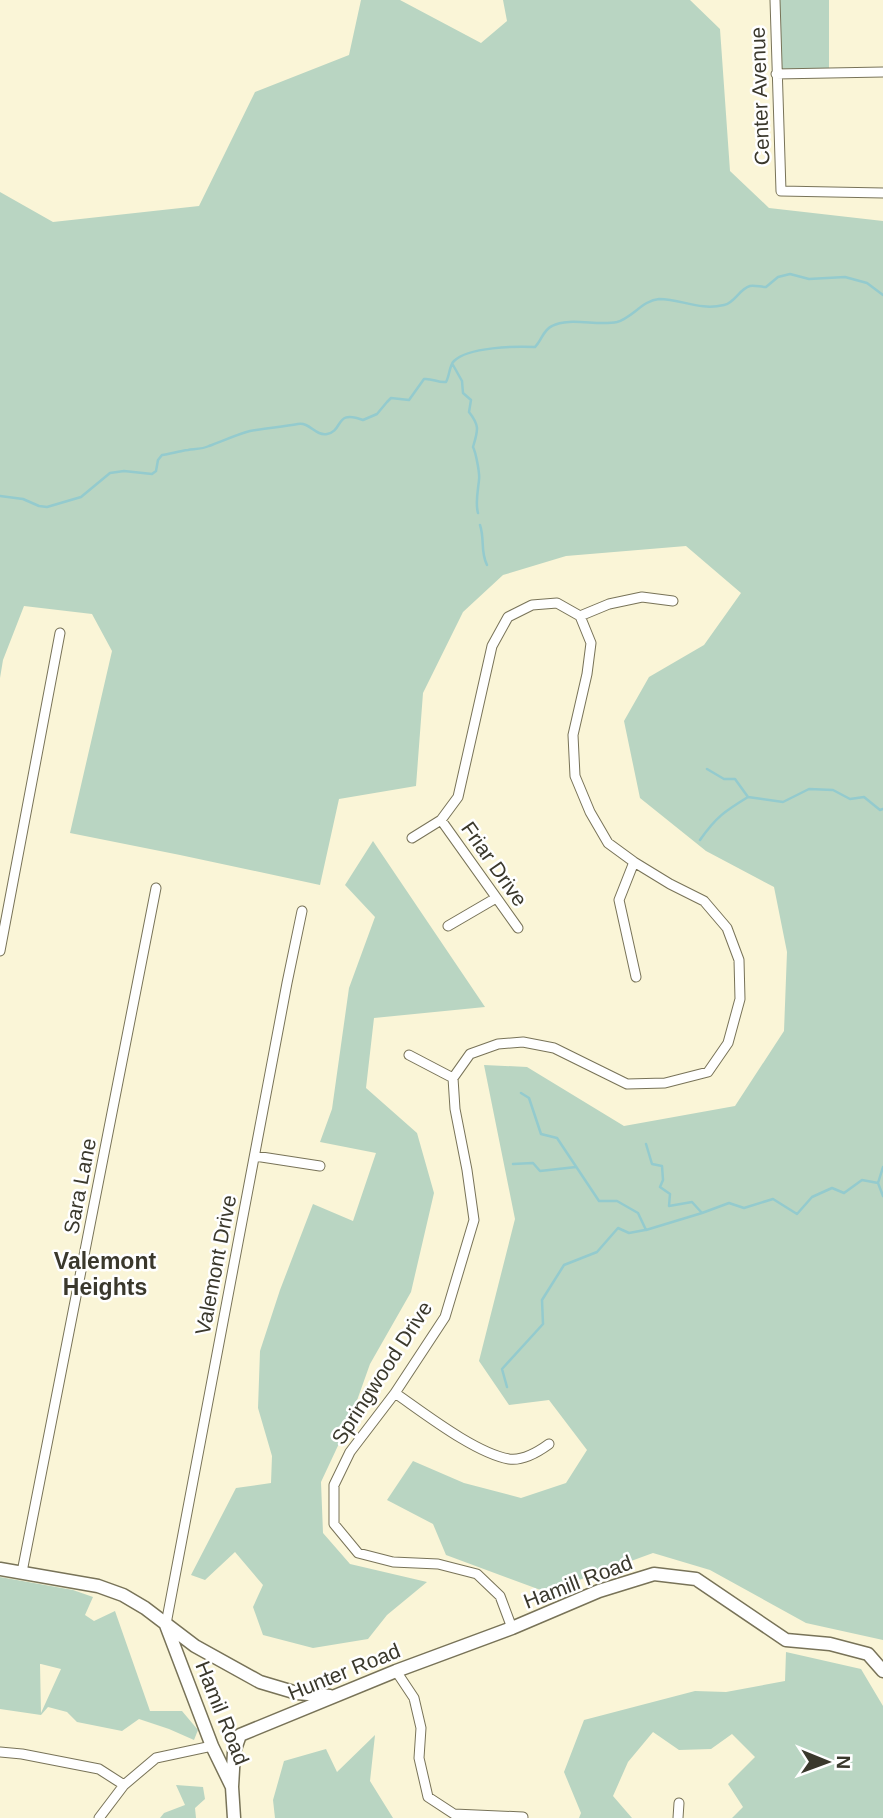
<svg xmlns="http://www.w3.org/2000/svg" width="883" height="1818" viewBox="0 0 883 1818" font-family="Helvetica,sans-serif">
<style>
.green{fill:#b9d5c2;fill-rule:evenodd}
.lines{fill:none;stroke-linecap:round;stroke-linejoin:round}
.stream{stroke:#94cbce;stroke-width:2.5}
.street-casing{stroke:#787358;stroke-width:11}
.secondary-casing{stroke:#787358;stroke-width:15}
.street{stroke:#fff;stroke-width:9}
.secondary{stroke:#fff;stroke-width:12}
.labels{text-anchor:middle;stroke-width:5;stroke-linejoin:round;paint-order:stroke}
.street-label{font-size:21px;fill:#3a382c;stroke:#fff}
.neighbourhood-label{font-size:23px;font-weight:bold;fill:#3a382c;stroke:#fff}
</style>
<rect width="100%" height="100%" fill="#faf5d7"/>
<!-- green -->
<path class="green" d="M361,0H400L481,43L507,21L503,0H690L720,29L730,171L769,208L883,221V1640L806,1623L710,1570L653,1553L546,1592L446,1555L433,1524L387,1500L413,1461L464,1483L521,1498L566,1483L587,1450L549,1400L509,1405L479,1361L515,1219L484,1065L527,1067L624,1126L735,1106L784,1031L787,952L774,887L706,851L640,798L624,721L649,677L704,645L741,593L686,546L566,556L503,575L463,612L423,693L416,786L339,799L320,885L180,855L70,833L112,651L92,614L24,606L3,660L0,678V192L53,222L199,206L255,92L349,55Z
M775,0H829V73L776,74Z
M373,841L485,1007L374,1018L366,1088L417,1133L434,1193L411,1292L370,1364L350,1420L321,1482L323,1533L350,1564L427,1582L387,1615L368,1639L313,1648L263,1635L253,1607L263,1585L235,1552L205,1580L191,1575L236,1488L271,1483L272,1456L258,1408L260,1351L280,1290L313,1204L353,1221L376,1153L320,1142L332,1109L349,988L375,917L345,885Z
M0,1577L73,1590L93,1597L85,1615L94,1621L115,1611L150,1711H182L198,1730L194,1740L169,1729L139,1719L122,1731L77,1722L67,1712L48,1707L41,1715L0,1709ZM41,1664L61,1669L41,1713L40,1664Z
M786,1652L861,1669L883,1706V1818H732L743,1807L728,1784L755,1757L732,1734L711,1749L679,1750L653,1732L628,1762L613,1796L632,1818H579L581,1813L564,1772L584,1720L695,1691L726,1692L785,1681Z
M375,1735L370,1781L393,1818H275L273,1800L284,1761L326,1749L337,1772Z
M176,1785L203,1787L205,1799L195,1808L196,1818H160L164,1813L185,1805Z"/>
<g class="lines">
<!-- stream -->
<path class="stream" d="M453,365L462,381L463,393L471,400L469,412C480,426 478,430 473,447C476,453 480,474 479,480C478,491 475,503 478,513
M0,496L23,499L39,506L47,507L81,497L110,473L124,471L152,474L156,471L158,460L162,455C170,454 179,451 188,450C195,449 203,449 209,446C223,441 235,435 250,431C265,428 282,427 298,424C310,422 315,436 327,434C344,431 334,409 363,420L377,414L387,402L391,398L409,400L424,379C432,378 438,383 446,382C450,375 449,366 454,361C468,347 516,346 535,347C542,340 543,330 552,326C569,317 597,326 617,322C632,318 643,300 659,299C682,299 699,311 724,305C735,303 739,289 750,286C754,285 761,287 766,287L778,277L790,274L809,279L845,277L867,283L883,295
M480,525C485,540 480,551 487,565
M707,769L724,779H735L748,797L783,802L809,789L833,790L850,799L864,797L880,810L883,809
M700,840C716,817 725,811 748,797
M521,1093L529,1098L541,1134L557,1138L599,1201H617L638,1213L646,1230L702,1213L729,1203L744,1208L773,1199L797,1214L812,1197L832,1188L844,1193L862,1180L878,1183
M646,1144L652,1164L662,1166L663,1180L660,1187L670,1194L669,1206L692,1202L702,1213
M513,1164L533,1163L540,1171L576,1167
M883,1167L878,1183L883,1196
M507,1387L502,1369L543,1324L542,1300L564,1265L597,1252L618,1228L629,1233L645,1230"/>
<defs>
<path id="street" d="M775,0L781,191L883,193
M776,74L883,72
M580,616L609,604L642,597L673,601
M441,820L518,928
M412,838L441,820L458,797L492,646L508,617L532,605L557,603L580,616L591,643L587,674L573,735L575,776L590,812L608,843L634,862L670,884L704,901L727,928L739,960L740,999L728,1043L708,1072L665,1083L627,1084L554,1048L523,1042L498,1044L470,1054L453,1078L455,1109L467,1170L474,1220L445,1317L395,1393L350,1452L334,1485V1524L358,1553L393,1562L438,1564L477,1574L500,1596L512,1628
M634,862L619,900L636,977
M448,926L496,898
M0,951L60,633
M409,1055L453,1078
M255,1156L320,1166
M395,1393C424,1413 475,1453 509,1459C523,1461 538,1452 549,1444
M22,1572L156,888
M166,1624L287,983L302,911
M396,1671L414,1698L421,1728L419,1758L428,1797L454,1814L523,1817
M0,1752L22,1754L99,1769L124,1785
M99,1818L124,1785L156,1758L212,1746
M678,1818L679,1803"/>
<path id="secondary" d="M0,1569L98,1586L123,1595L145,1608L195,1646L260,1682L297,1693L330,1696
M166,1625L212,1746L232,1787L234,1818
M232,1787L234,1752L240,1735L396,1671L512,1628L599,1591L654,1574L696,1579L786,1640L830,1644L868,1654L883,1671"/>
</defs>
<!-- street casing -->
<use href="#street" class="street-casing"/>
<!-- secondary casing -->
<use href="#secondary" class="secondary-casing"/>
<!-- street -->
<use href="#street" class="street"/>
<!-- secondary -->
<use href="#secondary" class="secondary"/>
</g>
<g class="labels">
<!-- street labels -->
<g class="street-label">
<text transform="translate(760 96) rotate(-92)" y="7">Center Avenue</text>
<text transform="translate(494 864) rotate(55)" y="7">Friar Drive</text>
<text transform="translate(80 1186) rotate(-79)" y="7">Sara Lane</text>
<text transform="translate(216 1265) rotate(-79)" y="7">Valemont Drive</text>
<text transform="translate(382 1373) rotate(-57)" y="7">Springwood Drive</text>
<text transform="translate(578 1582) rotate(-21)" y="7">Hamill Road</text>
<text transform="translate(344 1672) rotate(-22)" y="7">Hunter Road</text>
<text transform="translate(222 1713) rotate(68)" y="7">Hamil Road</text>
</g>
<!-- neighbourhood labels -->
<g class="neighbourhood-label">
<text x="105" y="1269">Valemont<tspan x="105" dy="26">Heights</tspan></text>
</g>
</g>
<!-- north arrow -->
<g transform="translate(827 1762) rotate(91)" stroke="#ffffff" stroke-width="5" paint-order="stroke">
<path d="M0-5L12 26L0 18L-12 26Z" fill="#3a382c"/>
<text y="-10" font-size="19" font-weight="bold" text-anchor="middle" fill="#3a382c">N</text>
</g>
</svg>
